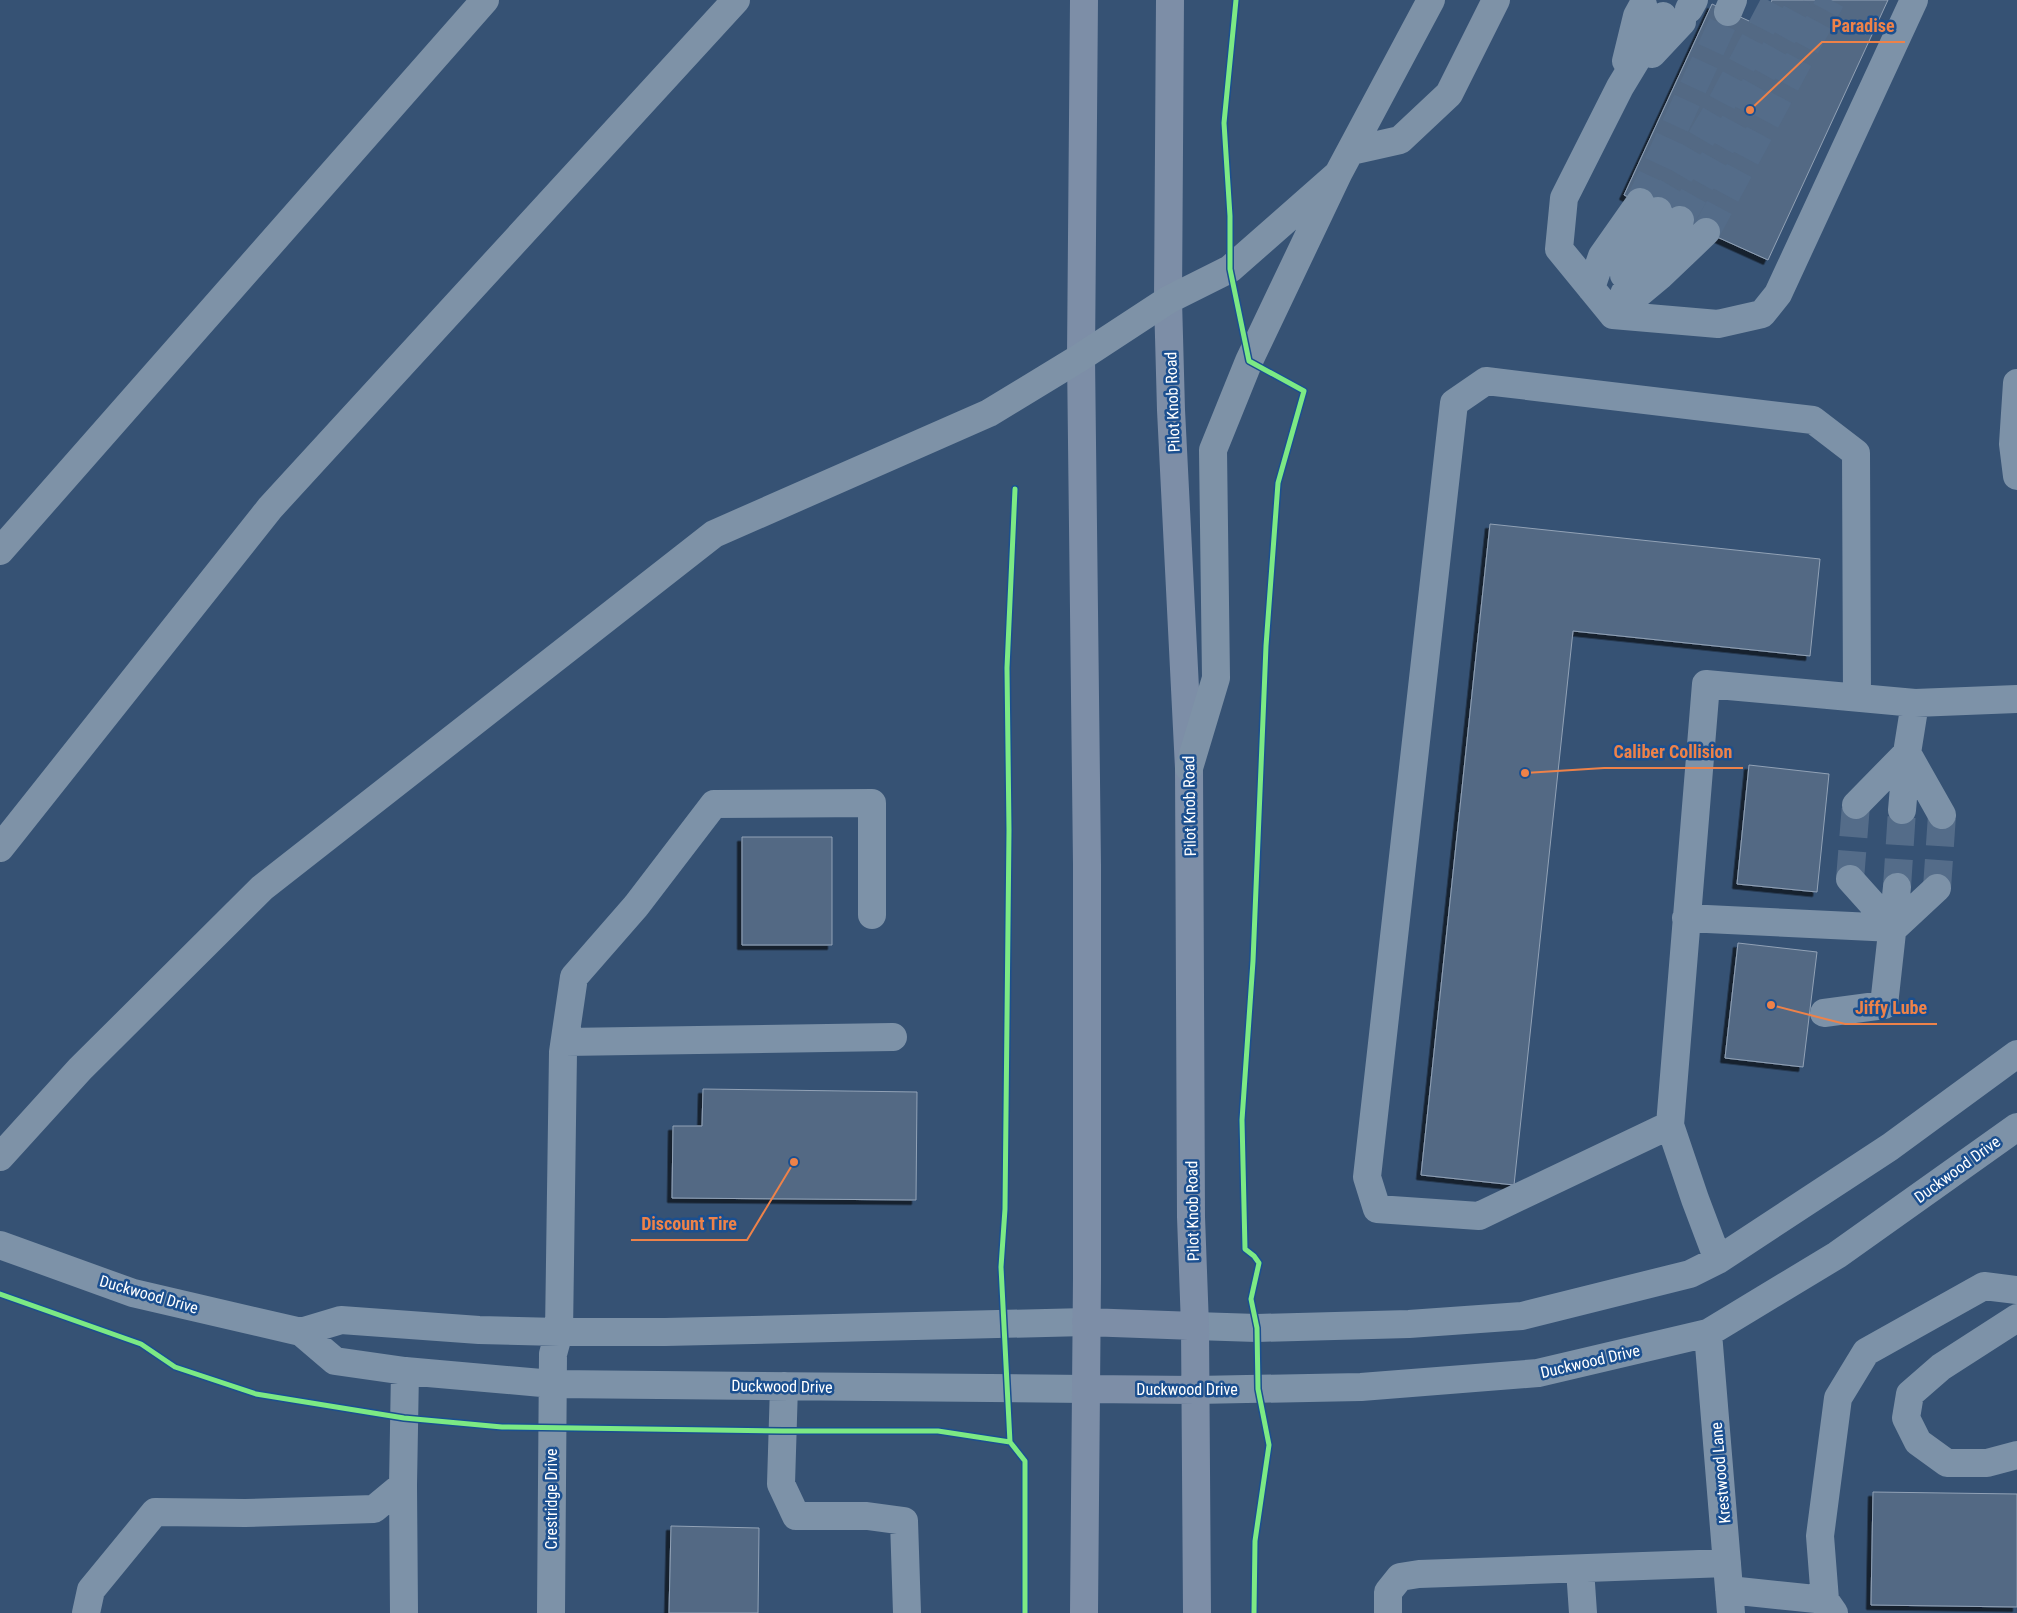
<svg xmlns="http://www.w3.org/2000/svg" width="2017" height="1613" viewBox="0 0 2017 1613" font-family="'Roboto Condensed',sans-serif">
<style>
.building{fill:#526984;stroke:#92a2b6;filter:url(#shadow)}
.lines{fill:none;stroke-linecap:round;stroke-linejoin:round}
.minor-tunnel{stroke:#546c89;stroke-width:28;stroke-dasharray:28 14;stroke-linecap:butt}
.minor{stroke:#7d92a8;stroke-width:28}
.major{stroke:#7d8ea7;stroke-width:28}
.highway{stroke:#7e92a7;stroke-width:28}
.cycleway-casing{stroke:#1b4f8f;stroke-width:8}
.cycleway{stroke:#7ce984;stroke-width:5}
.labels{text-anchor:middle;stroke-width:5;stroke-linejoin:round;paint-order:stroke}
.street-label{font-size:16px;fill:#fff;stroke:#1b4f8f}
.leader{fill:none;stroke:#ee8249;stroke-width:2}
.callout-dot{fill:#ee8249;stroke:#1b4f8f;stroke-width:2}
.callout-label{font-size:18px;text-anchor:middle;font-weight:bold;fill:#ee8249;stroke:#1b4f8f;stroke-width:5;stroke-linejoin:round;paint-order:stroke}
</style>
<defs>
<filter id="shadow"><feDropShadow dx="-4.5" dy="4.5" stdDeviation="0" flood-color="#0009"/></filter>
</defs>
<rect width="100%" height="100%" fill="#365274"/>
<!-- building -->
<path class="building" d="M1772,0H1888L1768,260L1624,195L1712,4L1760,26Z
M1490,524L1820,559L1810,656L1573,631L1514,1185L1421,1175Z
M1749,765L1829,774L1817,892L1737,884Z
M742,837H832V945H742Z
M1738,943L1817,952L1803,1067L1725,1058Z
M703,1089L917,1092L916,1200L672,1198L673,1126H702Z
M1873,1492L2017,1494V1607L1871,1605Z
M671,1526L759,1528L758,1613H669Z"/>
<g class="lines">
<!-- minor-tunnel -->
<path class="minor-tunnel" d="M1640,202L1728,12
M1658,211L1718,110L1776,0
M1680,220L1803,0
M1706,232L1831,0
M1850,879L1856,805
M1897,887L1902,810
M1937,888L1942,815"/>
<!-- minor -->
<path class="minor" d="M1689,9L1694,0
M1728,12L1733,0
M1663,16L1620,87L1564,198L1559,249L1613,315L1718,324L1762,314L1778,294L1914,0
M1652,54L1682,22
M1626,61L1637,16L1643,5
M1624,275L1629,256L1658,211
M1591,288L1602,256L1640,202
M1624,294L1633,277L1680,220
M1613,315L1661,275L1706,232
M2017,383L2013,444L2017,476
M1856,805L1907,753L1942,815
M1902,810L1907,753L1915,703
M1850,879L1894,928
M1686,918L1894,928L1937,888
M1824,1013L1884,1005L1897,887
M565,1042L893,1037
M1670,1125L1479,1216L1377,1209L1367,1177L1454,403L1486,381L1813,420L1856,453L1857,697
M0,1245L133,1293L301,1332L335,1361L405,1371L553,1384L1086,1389
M1718,1260L1695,1199L1670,1125L1706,684L1915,703L2017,699
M2017,1318L1941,1367L1910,1394L1906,1418L1918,1442L1947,1463H1987L2017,1455
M1195,1326L1257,1328L1409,1324L1522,1316L1690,1274L1718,1260L1890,1147L2017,1054
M301,1332L341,1320L479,1330L559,1332H665L1086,1322
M1708,1333L1731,1613
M784,1386L781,1484L796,1516H867L904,1521L907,1613
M1196,1390L1361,1387L1538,1373L1708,1333L1837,1255L2017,1127
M403,1485L404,1613
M1580,1569L1583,1613
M1729,1590L1825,1600
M86,1613L91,1590L155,1512L245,1513L374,1509L403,1485L405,1371
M551,1613L553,1354L559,1332L563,1052L574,977L636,906L714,804L872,803V915
M1388,1613V1592L1400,1577L1419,1574L1727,1563
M1834,1613L1825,1600L1820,1536L1838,1398L1866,1352L1984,1286L2017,1290"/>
<!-- major -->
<path class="major" d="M1084,0L1081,357L1087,865V1278L1084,1613
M1170,0L1168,300L1171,410L1189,768L1191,1217L1195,1326L1197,1613
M1086,1322L1195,1326
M1086,1389L1196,1390"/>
<!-- highway -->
<path class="highway" d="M1351,151L1400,140L1449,94L1496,0
M0,551L485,0
M1189,768L1216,678L1213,450L1249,361L1338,174L1431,0
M0,848L270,508L736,0
M0,1157L80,1069L262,888L714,534L989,413L1081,357L1168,300L1230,269L1338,174"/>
<defs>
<path id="cycleway" d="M1236,0L1224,123L1230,216V269L1249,361L1304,391L1278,483L1266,646L1253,961L1242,1120L1245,1249L1254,1256L1259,1263L1251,1299L1257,1328L1258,1389L1269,1445L1255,1541L1254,1613
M1015,489L1007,668L1009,830L1005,1209L1001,1267L1010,1442L1025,1461V1613
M0,1294L141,1344L175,1367L256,1394L404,1418L502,1427L783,1431H938L1010,1442"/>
</defs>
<!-- cycleway casing -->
<use href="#cycleway" class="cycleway-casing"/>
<!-- cycleway -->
<use href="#cycleway" class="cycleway"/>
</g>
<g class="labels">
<!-- street labels -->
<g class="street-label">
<text transform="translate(1172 402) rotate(-92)" y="6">Pilot Knob Road</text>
<text transform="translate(1189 806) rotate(-91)" y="6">Pilot Knob Road</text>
<text transform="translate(1957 1169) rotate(-36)" y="6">Duckwood Drive</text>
<text transform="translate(1192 1211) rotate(-91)" y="6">Pilot Knob Road</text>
<text transform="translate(149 1294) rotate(16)" y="6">Duckwood Drive</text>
<text transform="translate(1590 1361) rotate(-13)" y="6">Duckwood Drive</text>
<text transform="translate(782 1386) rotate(1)" y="6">Duckwood Drive</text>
<text x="1187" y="1395">Duckwood Drive</text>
<text transform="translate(1720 1473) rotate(-95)" y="6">Krestwood Lane</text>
<text transform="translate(551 1499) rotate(-90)" y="6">Crestridge Drive</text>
</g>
</g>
<!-- callouts -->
<path class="leader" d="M1750 110L1822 42H1905M1525 773L1604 768H1743M1771 1005L1845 1024H1937M794 1162L747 1240H631"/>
<g class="callout-dot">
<circle cx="1750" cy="110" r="5"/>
<circle cx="1525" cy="773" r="5"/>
<circle cx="1771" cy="1005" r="5"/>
<circle cx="794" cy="1162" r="5"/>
</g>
<g class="callout-label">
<text x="1863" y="32">Paradise</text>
<text x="1673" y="758">Caliber Collision</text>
<text x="1891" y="1014">Jiffy Lube</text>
<text x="689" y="1230">Discount Tire</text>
</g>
</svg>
